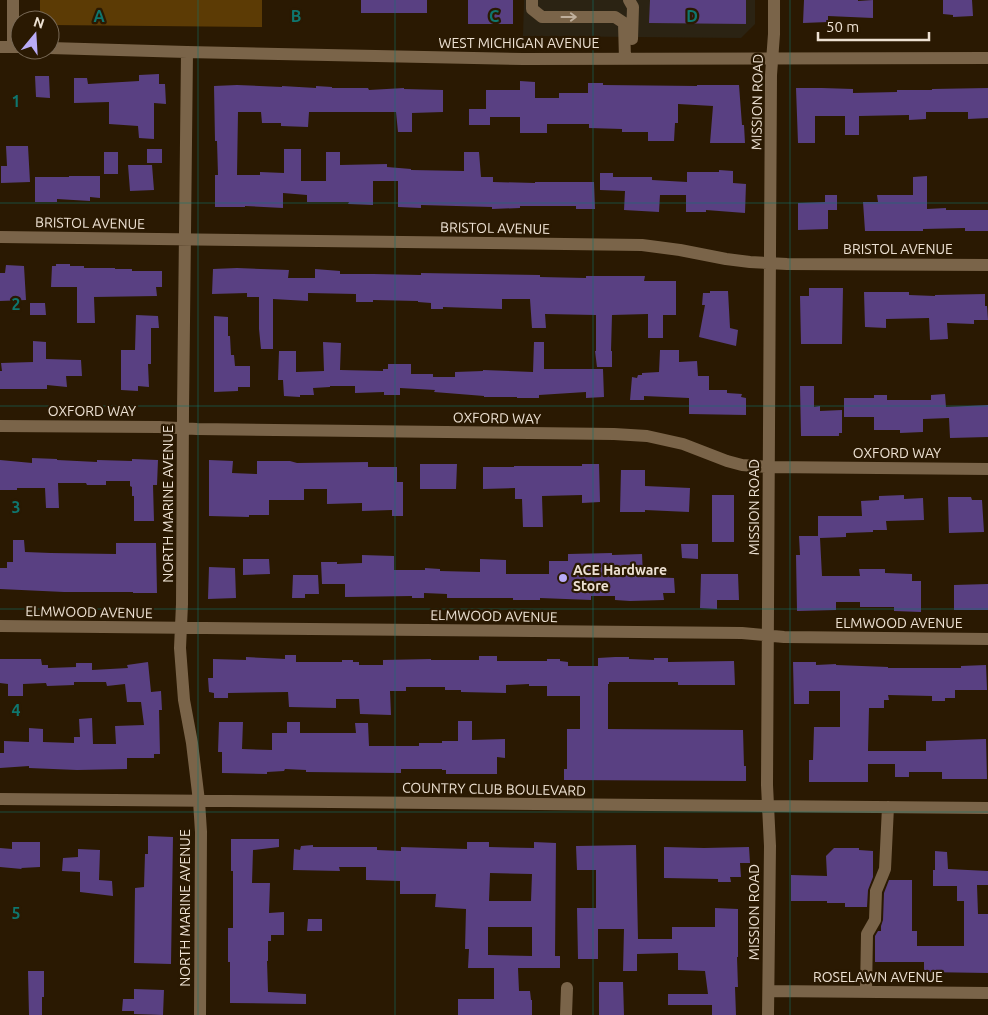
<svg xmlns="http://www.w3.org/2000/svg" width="988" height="1015" viewBox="0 0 988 1015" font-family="Ubuntu,sans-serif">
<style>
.education{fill:#2b2313}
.green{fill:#5c3b05}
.building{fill:#594082;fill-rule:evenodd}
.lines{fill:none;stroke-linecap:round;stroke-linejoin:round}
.minor{stroke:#7a6449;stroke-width:12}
.oneway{stroke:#bfaf9c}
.grid{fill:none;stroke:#0f766e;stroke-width:1;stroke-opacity:0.55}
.poi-dot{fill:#b9abf7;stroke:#2a1902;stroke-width:2}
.labels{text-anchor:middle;stroke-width:4.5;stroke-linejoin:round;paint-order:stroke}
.street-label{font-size:14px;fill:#ede1d3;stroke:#2a1902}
.poi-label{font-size:14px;font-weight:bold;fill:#ede1d3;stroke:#2a1902;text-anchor:start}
.grid-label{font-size:16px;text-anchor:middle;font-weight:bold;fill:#0f766e;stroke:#2a1902;stroke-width:4.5;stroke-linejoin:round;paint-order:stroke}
</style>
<rect width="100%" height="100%" fill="#2a1902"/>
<!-- education -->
<path class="education" d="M524,0H755V24L741,38L523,36Z"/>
<!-- green -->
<path class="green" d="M40,0H262V27L50,25V20H40Z"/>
<!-- building -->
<path class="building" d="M361,0H427V13H361Z
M468,0H513V24H468Z
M650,0H746V24L649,23Z
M804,0H858V1L873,0V18L828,16V22L803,23Z
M943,0H972L973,16L953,17V15L943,14Z
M159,74V84H165L166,104L154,103V139L139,138L138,126L109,124V102L74,103V78H87L88,84L139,81V75Z
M35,76H49L50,98L36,97Z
M520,81L535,82V98H559V93H588V83H603V85L697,86V85H739L742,125H744L745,143H710L713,106L678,104V123H675L674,141H648V132H622V129L589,128V124H547V133H520V117H490V125H469V109H486V90H520Z
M237,85L282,87V86L316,88V86L332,87V88H368L369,90L404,88V89L443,90V112L412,113V132H398L396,112H309L308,127L281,126V123H262L261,112H238L237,175H260V172L284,173V149H301V181H326V152H340V165L387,164V167L411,169V170L464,171V152H479L481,177H493V182L535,183V182H594L595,209H576V206H520V208L492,209V207L421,205V208L398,207V181H373V205L348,204L349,202H307V195L283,193V208L245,206V207H215V175H218L217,141H215L214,86Z
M796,88H822L853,89V93L897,92V90H932V89L988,88V118L968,119V112H926V119L909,120V115L859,116V135H845V116H815V143H798Z
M6,146H28L30,182L1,183V166H7Z
M147,149H162V163H147Z
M104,152H118V174H104Z
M128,165H152L154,190L130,191Z
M719,170L733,171V183L746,184L745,213L706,210V212H686V195H660L659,212L624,210L625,191L600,190V173H613V177H652V180L687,182V172H719Z
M69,176H100V198L90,197V201L57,199V202H35V177H69Z
M927,176V209L946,208V210H988V231H965V228L923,229V231H865L863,202H878L877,195H913V177Z
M825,195H837V210H828V229L798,230V203L825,202Z
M56,264H70V266H84V268H115V269H132V271H162V287H156L157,296L94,297L95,323H77V287H51L52,266H56Z
M6,265L24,266L26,300L0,301V273H5Z
M237,268L289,270L288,278H315V269L340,271V274H373L421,275V273L540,275V277L586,278V276H645L644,281H676V315H663V338H648V314L612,315L611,351H612V367H597L595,351H596V315L545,314L546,328H532L530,299H502V309L443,307V309H431V303L418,302V301L373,300V302H356V294L308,293V301L273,299V349H261L259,329V297H247V293L212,294L213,269Z
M809,288H843L842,344H801L800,296H809Z
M710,291H728L730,328L738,330L736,346L699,337L705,305H702L703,293H710Z
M864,292H909V295L935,296V295L985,294V306H987L988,320H974V324L947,323L948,339L930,340L929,318L886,319V328L865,327Z
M30,303H45L46,315H30Z
M136,315L158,316L159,328H151V364H148L149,387L138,386V391L121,390V350H135Z
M214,316L228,317V336H230L231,355H234L235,366H250V387H238V391L214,392Z
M33,341L46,342V359L81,360L82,376H66L67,387L47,385V389H0V371H2L1,363L33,362Z
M323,342L341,343L340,370L383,371V369H388V364H411V374H433V377H455V372L483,371V370L533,372L534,342H544V369H603L604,397L586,398V392L539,395V398H517V397H484V396L434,392L435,390L400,388V395H384V392L355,393V386H330V387L313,388L314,395H300V397L284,396L283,380H278L279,351H296V372L324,371Z
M660,350H679V362L697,361L698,376H709V390H727V393L742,394L741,397L746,398V415L689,414V398L644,396V400H630L632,377L637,378L638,375H642V373L659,372Z
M800,386H814V407L820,406V411L842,410V433H839V436H801Z
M945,394L946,407L988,405V437L950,438L949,418L923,419V432L900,433V430H874V417H844V398H874V395H887V400H931V395Z
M32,458L57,459V460L97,462V460L132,461V459L158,460L157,485H153L154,521H134V496H132V487L130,486V481H106V485H87L86,483H58L59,508H46L45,488H17V490H0V460L32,463Z
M209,460L233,461L232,473L257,474V461H290L297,463L368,462V467H397V482H403V516H392V510L362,511V503L327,504V489H304V500H269V515H249V517L209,516Z
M420,464H457L456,489H420Z
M582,464H599L600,502L582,503V495L542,496L543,527H523L522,499H515V488L483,489V467H514V466H582Z
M621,470H645V486L690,488L689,512L645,510V512H620Z
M712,495H734V542H712Z
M904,495V499L923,498L924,520L886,521L887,530H873V532L846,533V537L820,538L822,576H860L859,569H885V573L912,574V581H921V612L894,611V607H860V602H836V610L797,611L796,555H800L799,536H818V516H862L861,501L879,500V496Z
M948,497H971L972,500H982L984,532L949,533Z
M13,540H24L25,552L51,553L116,554V543H156L157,593H133V592H64L0,589V568H7V562H13Z
M681,544H698V559L682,558Z
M612,553V555L642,554L643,577L674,578L675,593H663L664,600L630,601L615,600V596H591V600L540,598V600H513V598H447V594L424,593V598H412V596L345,597V584H322L321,562H337V564L362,563V555L394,556V570H425V568L440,569V571L480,572V559L506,560V574H549V561H568V554Z
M243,559H269L270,574L243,575Z
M209,567L235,568L236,598L208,599Z
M701,574H738L739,600H717V609L700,608Z
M293,575H318L319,594H305V598H292Z
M988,584V610H954V585Z
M285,655H296V662H342V660H353V662H359V665H383V660L431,659V660H479V656H497V661H547V659H560V661L568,662V666H598V658L615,657H629V659L654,660V658H668V662L734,661L735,685H678V682H609V684H608V729L743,730L744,766H746V781L564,780V769H567V729H580V696H547V686H529V684L506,685V693L461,692V690H445V687H406V691H390L391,715L360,714L359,699H336V708L289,707L288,692L228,693V698H214V693L209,692L208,678H213V659L246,660V657L285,659Z
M0,659H41L42,665H48V668L76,667V663H92V670L128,668L127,665L148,662L151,692L161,691L162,710H159L160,754H154V758H127V769L77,770L29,768V766L0,768V753H4V741L29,742V728L43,729V742L74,743V737H80L79,719L92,718L93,744H116L115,726L144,725L141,702H127L125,684L107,686L106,682H74V685L47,686L46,683L23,684V696H8V684L0,683Z
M793,662H816V665L836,664V665L888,667V668H961V666L986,665L987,690H955V698H945V701H932V696L888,695L889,700H884V708H869L868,751H926V741L986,739L987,779H942V772H909V777H895V764H868V782H809V760H813L814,727H840V691H809V704H794Z
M458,721H472V740L505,739V758L497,757V774H446V770H442V769H401V773L306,772V770L285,769L284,771L267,772V774L222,773V752H218L219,722H243L242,749L272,750V733H287V722H300V733H356L355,723H368L369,746H419V743H442V741H458Z
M148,836L173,837L171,964L134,963L135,888L144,887L145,854H148Z
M231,839H279V847L253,850L252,883H270L269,913L284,912V935H271V941H268V961H267L268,992L306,994V1004L230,1003V962H228V928H233V871H231Z
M12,842H40V867L21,868L22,869L0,867V848L12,849Z
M467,842H489V847L534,848V842L556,843L555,956H560V968H518L519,991H530L531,1000H532V1015H458V999H494V968H468L469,949H465L466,909L435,907L436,894H400V881L366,880V867H339L340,871L293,870L294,849L300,850L301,846L313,845V847H377V850L401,851V847L467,849ZM490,873L532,874L531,901H489ZM488,927H532V956L488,955Z
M636,845L638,939H672V927H715V908L738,909V957H737L738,987H735L736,1015H712V1005H668V994H708L705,971L678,970V953L637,954V971H623L624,929H598V959H578L577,908H596V870H577L576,846Z
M664,847L704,848L749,847L750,863H740L741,877H730L731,882H718V879L664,878Z
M834,848H859V850L873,851V877L868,890L867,907H845V903H827V901H791V875L827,876L826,856Z
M78,849L100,850L99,880L112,881L113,896L80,892V872L62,871L63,858L78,857Z
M935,851L947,852L948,869L988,871V885H977L978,914H988V973L924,972V962H875V936L878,931H881V926L883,920L884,893L889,880H912V931H917V946H964V901H957V886H933V870H935Z
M308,919H322V931H307Z
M28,971H44V997H42V1015H29Z
M599,982H623L624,1015H599Z
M134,989L164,990L163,1015L134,1014V1011H122L123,999H134Z"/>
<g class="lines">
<!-- minor -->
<path class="minor" d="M532,0V9L542,17H615L624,23L625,59
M629,0L633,7L632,39
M0,47H20
M13,47V0
M50,48L187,52L523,59L988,58
M187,52L183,412L182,604L180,648L184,700L192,743L199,801L201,832L200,1015
M0,237L642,245L680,250L726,259L750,262L787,264L988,265
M0,426L159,427L197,429L614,434L647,436L683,444L727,461L742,465L769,467L988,469
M0,626L742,633L784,637L988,639
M0,799L988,808
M769,991L988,993
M866,992L867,934L875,920L876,891L885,869L888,807
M566,1015L567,988
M768,1015L770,846L767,785L771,75L774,34V0"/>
</g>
<!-- one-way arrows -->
<defs><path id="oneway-shaft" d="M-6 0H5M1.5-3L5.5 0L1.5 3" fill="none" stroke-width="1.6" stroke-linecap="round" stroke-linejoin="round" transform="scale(1.25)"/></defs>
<use class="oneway" href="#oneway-shaft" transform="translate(569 17)"/>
<!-- grid -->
<path class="grid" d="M198,0V1015M395,0V1015M593,0V1015M790,0V1015M0,203H988M0,406H988M0,609H988M0,812H988"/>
<!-- markers -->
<circle class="poi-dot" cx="563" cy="578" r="5"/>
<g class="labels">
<!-- street labels -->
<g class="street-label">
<text x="519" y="48">WEST MICHIGAN AVENUE</text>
<text transform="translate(757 102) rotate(-89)" y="5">MISSION ROAD</text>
<text transform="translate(90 223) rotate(1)" y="5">BRISTOL AVENUE</text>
<text transform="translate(495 228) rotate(1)" y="5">BRISTOL AVENUE</text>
<text x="898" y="254">BRISTOL AVENUE</text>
<text x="92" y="416">OXFORD WAY</text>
<text transform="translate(497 418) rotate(1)" y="5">OXFORD WAY</text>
<text x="897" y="458">OXFORD WAY</text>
<text transform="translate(168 504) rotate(-90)" y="5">NORTH MARINE AVENUE</text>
<text transform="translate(754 507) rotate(-90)" y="5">MISSION ROAD</text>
<text transform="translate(89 612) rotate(1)" y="5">ELMWOOD AVENUE</text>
<text transform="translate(494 616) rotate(1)" y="5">ELMWOOD AVENUE</text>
<text x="899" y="628">ELMWOOD AVENUE</text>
<text transform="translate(494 789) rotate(1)" y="5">COUNTRY CLUB BOULEVARD</text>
<text transform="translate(185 908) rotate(-90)" y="5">NORTH MARINE AVENUE</text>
<text transform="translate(754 912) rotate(-90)" y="5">MISSION ROAD</text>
<text x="878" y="982">ROSELAWN AVENUE</text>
</g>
<!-- poi labels -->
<g class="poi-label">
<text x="573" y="575">ACE Hardware<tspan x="573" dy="16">Store</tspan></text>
</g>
</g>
<g class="grid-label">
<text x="99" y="22">A</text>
<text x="296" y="22">B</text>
<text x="494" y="22">C</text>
<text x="692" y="22">D</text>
<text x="16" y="107">1</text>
<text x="16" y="310">2</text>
<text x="16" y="513">3</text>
<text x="16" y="716">4</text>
<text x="16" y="919">5</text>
</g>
<!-- north arrow -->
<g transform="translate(35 35) rotate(18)"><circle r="24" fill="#2a1902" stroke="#786956"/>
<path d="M0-4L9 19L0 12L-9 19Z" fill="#b9abf7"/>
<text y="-8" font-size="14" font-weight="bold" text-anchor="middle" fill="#ede1d3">N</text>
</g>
<!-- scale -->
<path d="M818 32v8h111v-8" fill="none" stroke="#ede1d3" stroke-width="2.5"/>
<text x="826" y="32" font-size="15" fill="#ede1d3" stroke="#2a1902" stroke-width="4" paint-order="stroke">50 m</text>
</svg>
